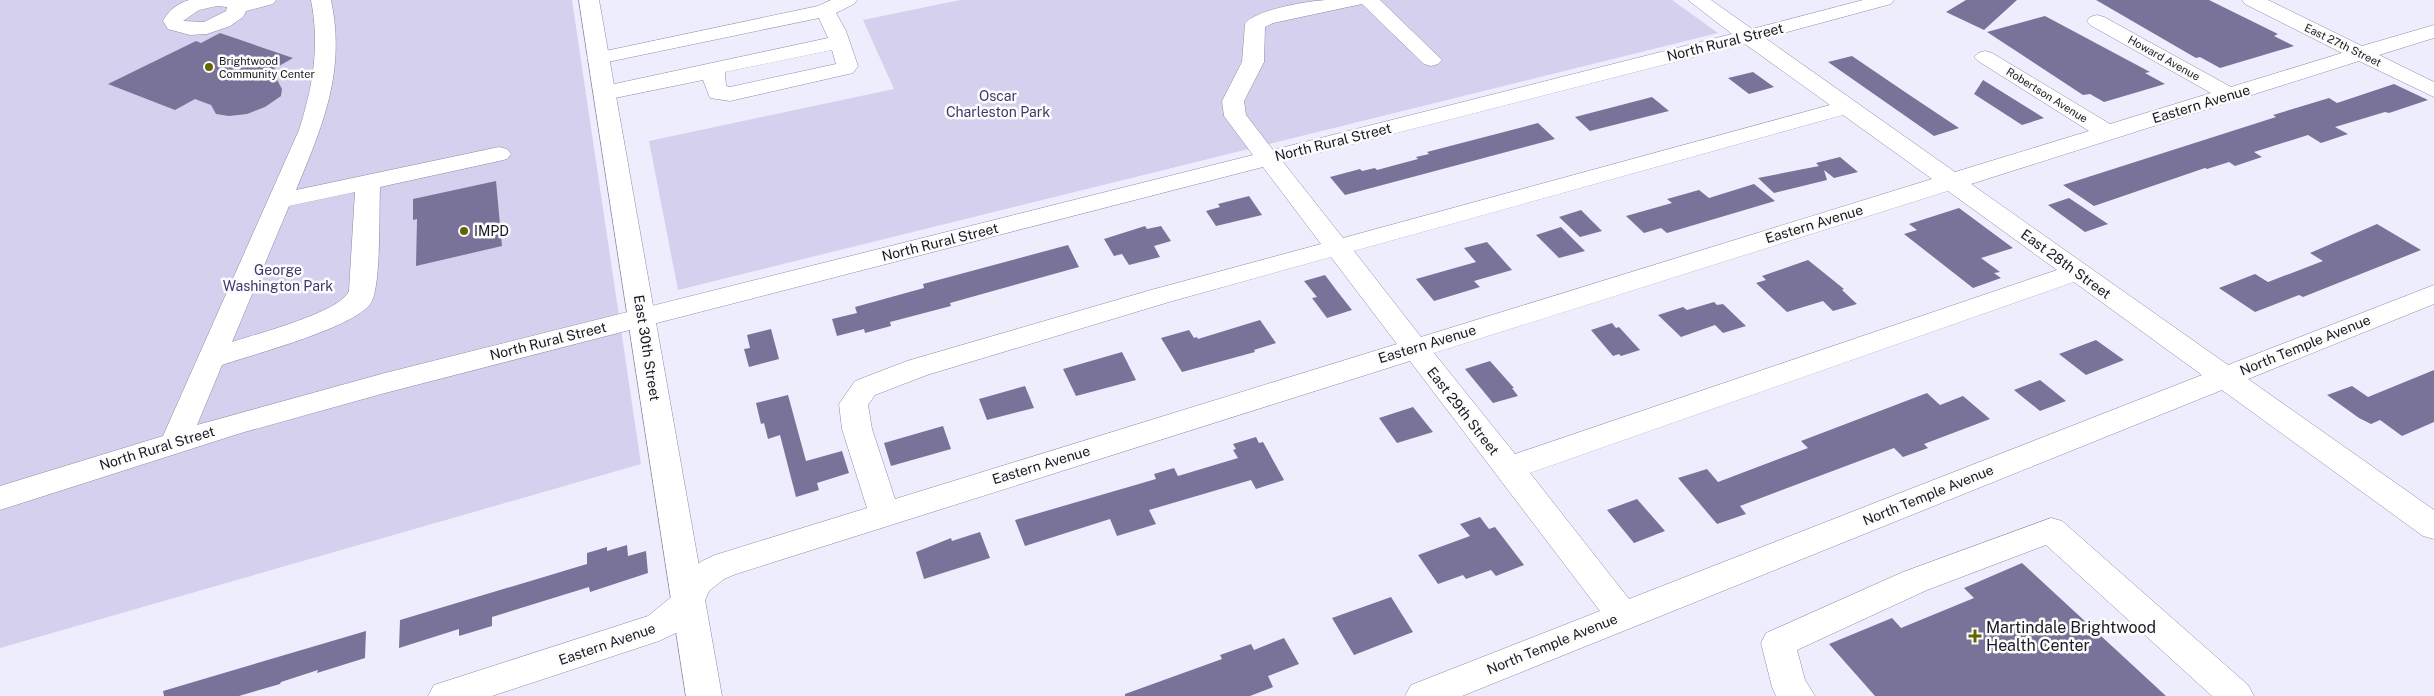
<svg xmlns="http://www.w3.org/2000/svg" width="2434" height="696" viewBox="0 0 2434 696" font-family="'Public Sans',sans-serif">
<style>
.green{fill:#d4d0ee}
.building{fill:#79739a}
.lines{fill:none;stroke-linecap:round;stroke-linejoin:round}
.minor-casing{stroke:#8e8ba5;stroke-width:1}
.major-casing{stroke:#8e8ba5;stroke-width:1}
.minor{fill:#fff;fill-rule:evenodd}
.major{fill:#fff;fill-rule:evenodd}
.poi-dot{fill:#646500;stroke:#fcfcfc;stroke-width:2}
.labels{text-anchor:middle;stroke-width:5;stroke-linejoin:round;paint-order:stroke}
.far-street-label{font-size:11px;fill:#1a1923;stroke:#fcfcfc}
.far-poi-label{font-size:11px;fill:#1a1923;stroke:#fcfcfc;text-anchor:start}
.street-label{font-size:14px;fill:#1a1923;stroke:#fcfcfc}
.park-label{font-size:14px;fill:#41366b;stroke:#fcfcfc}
.poi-label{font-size:14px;fill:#1a1923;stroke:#fcfcfc;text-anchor:start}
.near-poi-label{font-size:16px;fill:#1a1923;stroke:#fcfcfc;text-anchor:start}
</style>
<rect width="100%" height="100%" fill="#eeedfe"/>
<!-- green -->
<path class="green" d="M0,0H572L641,464L0,648Z
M960,0H1672L1718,33L678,290L649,141L894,89L863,20Z"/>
<!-- building -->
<path class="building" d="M1966,0H2017L1984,30L1946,12Z
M2096,0H2209L2278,34L2274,36L2294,46L2220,68L2200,57L2196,58Z
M2045,16L2150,72L2145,73L2165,84L2104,102L2090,94L2083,95L1987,32Z
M220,33L293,58L272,70L282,89L281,96L265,107L247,114L229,116L216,114L211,105L195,99L175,110L108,84L196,41L201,43Z
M1852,56L1905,92L1959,128L1934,136L1828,62Z
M1753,72L1774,87L1749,94L1728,78Z
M1983,80L2044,118L2022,125L1974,94Z
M2394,84L2428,100L2389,113L2385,112L2335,127L2348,134L2321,143L2308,135L2254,152L2262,157L2235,166L2229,162L2207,169L2205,168L2094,206L2063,185L2276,117L2273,115L2329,98L2337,103Z
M1652,97L1669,111L1590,131L1575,117Z
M1538,123L1555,139L1345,195L1330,177L1360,169L1362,171L1375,168L1377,170L1418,159L1416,157L1429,154L1427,152Z
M1840,157L1858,172L1834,178L1824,170L1827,180L1774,193L1758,178L1819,166L1816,163Z
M496,181L502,246L416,266L417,219L413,220V199Z
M1754,184L1775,201L1667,233L1661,228L1644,233L1626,216L1672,203L1667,199L1699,190L1709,198Z
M1249,196L1262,215L1216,226L1206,211L1220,207L1218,204Z
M2069,198L2108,224L2085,232L2048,205Z
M1959,208L2013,248L1981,258L2000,272L1994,273L2001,278L1973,288L1904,234L1917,230L1909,224Z
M1581,210L1602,231L1580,237L1559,217Z
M2377,224L2421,250L2303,297L2299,295L2255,312L2219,288L2255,274L2268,282L2323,261L2310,253Z
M1145,226L1147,229L1161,226L1171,241L1154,246L1160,257L1129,265L1122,254L1114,256L1104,239Z
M1561,227L1585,251L1559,258L1536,235Z
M1487,242L1512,270L1474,281L1480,287L1434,301L1416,279L1476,262L1464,248Z
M1068,245L1079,267L950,303L951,306L890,322L891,326L865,333L864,329L837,336L832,319L857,313L855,307L924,288L923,284Z
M1808,260L1844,289L1842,290L1857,304L1833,311L1823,301L1787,312L1756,283L1766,280L1762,276Z
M1325,275L1337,291L1352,310L1327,318L1312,298L1317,297L1304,281Z
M1714,302L1717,305L1723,304L1746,326L1723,333L1715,325L1681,337L1658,315L1683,307L1687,310Z
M1260,320L1276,343L1254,350L1255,352L1182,372L1161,338L1189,330L1194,338L1197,337L1198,339Z
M1612,323L1616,328L1619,327L1640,350L1621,356L1619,354L1613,356L1591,330Z
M771,329L779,359L749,367L744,349L750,348L747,335Z
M2096,340L2124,360L2086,375L2059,354Z
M1122,352L1136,380L1076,396L1063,369Z
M1490,361L1514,388H1512L1518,396L1493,403L1465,369Z
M2434,370V422L2402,436L2380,420L2371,424L2359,418L2327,395L2352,386L2368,397Z
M2040,380L2066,401L2040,411L2014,390Z
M1025,386L1034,408L987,420L979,399Z
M1927,393L1940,405L1963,396L1990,419L1924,444L1928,448L1903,457L1894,448L1790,487L1740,506L1746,514L1717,524L1678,478L1707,469L1718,482L1808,448L1801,441Z
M788,395L806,461L842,451L849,473L817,483L819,490L796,497L780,435L768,439L764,423L761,424L756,403Z
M1413,407L1433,432L1397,443L1379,418Z
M943,426L951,449L891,466L884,443Z
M1256,437L1259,443L1263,442L1284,480L1256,489L1251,480L1149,510L1156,524L1117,536L1110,519L1025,546L1015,520L1156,479L1154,474L1174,468L1178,476L1238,458L1233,450L1236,449L1233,444Z
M1637,499L1665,531L1634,543L1607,510Z
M1480,517L1489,529L1495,527L1524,565L1496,576L1491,570L1466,579L1463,575L1438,584L1418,555L1470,536L1460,524Z
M980,532L990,558L924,579L916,552L951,538L952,541Z
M627,545L628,556L646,551L648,573L590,592L589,587L492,617V626L459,636V629L399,648L400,620L587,564V553L607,547V551Z
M2022,563L2166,696H1875L1829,644L1892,618L1901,628L1974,598L1964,588Z
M1391,597L1413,632L1354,655L1332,618Z
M366,631L365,658L317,673L318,670L281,682L280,684L239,696H164L163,691Z
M1284,638L1299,664L1268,676L1273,687L1250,696H1125V694L1222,659L1220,655L1251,644L1254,650Z"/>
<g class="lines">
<defs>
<path id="minor" d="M189,0H276L273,4L246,11L243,17L230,26L207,34L190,35L168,29L163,21C169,10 177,4 189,0ZM217,6L227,7L226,11L204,22L183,21L199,10Z
M311,0H331C346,71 323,125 296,190L499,147L507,149L511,154L507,159L499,161L380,187C379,212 381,281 372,301C361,326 251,355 222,365L197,425L385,373L1253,155L1224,116L1222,101L1242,62L1245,24C1254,10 1308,1 1326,0C1344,0 1362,0 1380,0L1442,60L1438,64L1431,66L1424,64L1362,4L1273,23L1265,27L1264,62L1244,101L1246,115L1273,150L1732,34L1688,0H1711L1752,29L1863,0H1894L1891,4L1765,38L1955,172L2089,131L1978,61L1974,57L1978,53L1985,51L1992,53L2110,124L2211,93L2090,25L2087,21L2090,17L2097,15L2104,17L2231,87L2342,53L2245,4L2242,0H2268L2362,46L2434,25V38L2379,55L2434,82V97L2359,61L1971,184L2228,365L2434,285V304L2248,379L2434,510V539L2423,536L2222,390L1462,696H1405L1411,685L1600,611L1410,361L736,574L724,579L709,591L700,612L682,630L659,641L492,696H428L434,685L648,616L675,594L684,574L702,561L715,555L867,508L842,429L839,404L855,381L907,361L1151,290L1321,244L1263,167L385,393L241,433L0,510V486L163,436L299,130C313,87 320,45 311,0ZM1745,44L1830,105L1343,238L1283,162ZM1843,115L1932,179L1421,337L1354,251ZM1948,191L2057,270L1515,454L1434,353ZM355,192L349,291C341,312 256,334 232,342L289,206ZM1331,257L1397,344L895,499L872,429L868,405L875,395L927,375L1169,302ZM2074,282L2202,375L1629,599L1530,473Z
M831,0H857L854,4L836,13L846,31L858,66L853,73L730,101L710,98L703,80L605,100L597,98L594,93L597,88L605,86L828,38L819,18L598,64L591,62L587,58L591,54L818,6ZM832,50L836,64L730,87L726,86L725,72Z
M2051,518L2062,521L2248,685L2254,696H2212L2046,545L1927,590L1797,650L1805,680L1815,696H1776L1772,687L1761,643L1766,633L1903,572Z"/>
<path id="major" d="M579,0H599L722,696H686Z"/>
</defs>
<!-- minor casing -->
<use href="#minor" class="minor-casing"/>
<!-- major casing -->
<use href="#major" class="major-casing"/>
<!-- minor -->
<use href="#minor" class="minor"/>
<!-- major -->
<use href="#major" class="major"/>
</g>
<!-- markers -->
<g class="poi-dot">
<circle cx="209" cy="67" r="5"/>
<circle cx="464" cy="231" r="5"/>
<path d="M1972.5 628.5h5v5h5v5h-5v5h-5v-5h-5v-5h5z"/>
</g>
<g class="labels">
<!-- far-street labels -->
<g class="far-street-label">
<text transform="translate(2343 45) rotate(26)" y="4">East 27th Street</text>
<text transform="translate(2164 58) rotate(29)" y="4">Howard Avenue</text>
<text transform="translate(2047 95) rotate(32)" y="4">Robertson Avenue</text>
</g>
<!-- far-poi labels -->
<g class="far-poi-label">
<text x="219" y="65">Brightwood<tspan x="219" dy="13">Community Center</tspan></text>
</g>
<!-- street labels -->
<g class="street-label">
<text transform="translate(1725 42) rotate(-14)" y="5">North Rural Street</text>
<text transform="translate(2201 104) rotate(-17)" y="5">Eastern Avenue</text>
<text transform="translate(1333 142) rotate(-14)" y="5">North Rural Street</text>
<text transform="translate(1814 224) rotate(-17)" y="5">Eastern Avenue</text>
<text transform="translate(940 242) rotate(-14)" y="5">North Rural Street</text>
<text transform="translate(2066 264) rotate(36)" y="5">East 28th Street</text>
<text transform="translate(548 341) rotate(-14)" y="5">North Rural Street</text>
<text transform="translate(1427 344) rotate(-17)" y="5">Eastern Avenue</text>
<text transform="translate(2305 345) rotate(-22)" y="5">North Temple Avenue</text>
<text transform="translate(647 348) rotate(81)" y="5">East 30th Street</text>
<text transform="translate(1463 411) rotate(52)" y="5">East 29th Street</text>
<text transform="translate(157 448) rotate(-17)" y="5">North Rural Street</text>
<text transform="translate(1041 465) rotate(-17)" y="5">Eastern Avenue</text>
<text transform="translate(1928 495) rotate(-22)" y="5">North Temple Avenue</text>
<text transform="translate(607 644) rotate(-19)" y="5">Eastern Avenue</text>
<text transform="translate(1552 644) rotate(-22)" y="5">North Temple Avenue</text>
</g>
<!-- park labels -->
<g class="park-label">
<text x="998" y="101">Oscar<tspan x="998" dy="16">Charleston Park</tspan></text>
<text x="278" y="275">George<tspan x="278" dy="16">Washington Park</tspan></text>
</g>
<!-- poi labels -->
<g class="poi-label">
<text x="474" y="236">IMPD</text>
</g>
<!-- near-poi labels -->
<g class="near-poi-label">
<text x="1986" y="633">Martindale Brightwood<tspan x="1986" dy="18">Health Center</tspan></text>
</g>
</g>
</svg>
